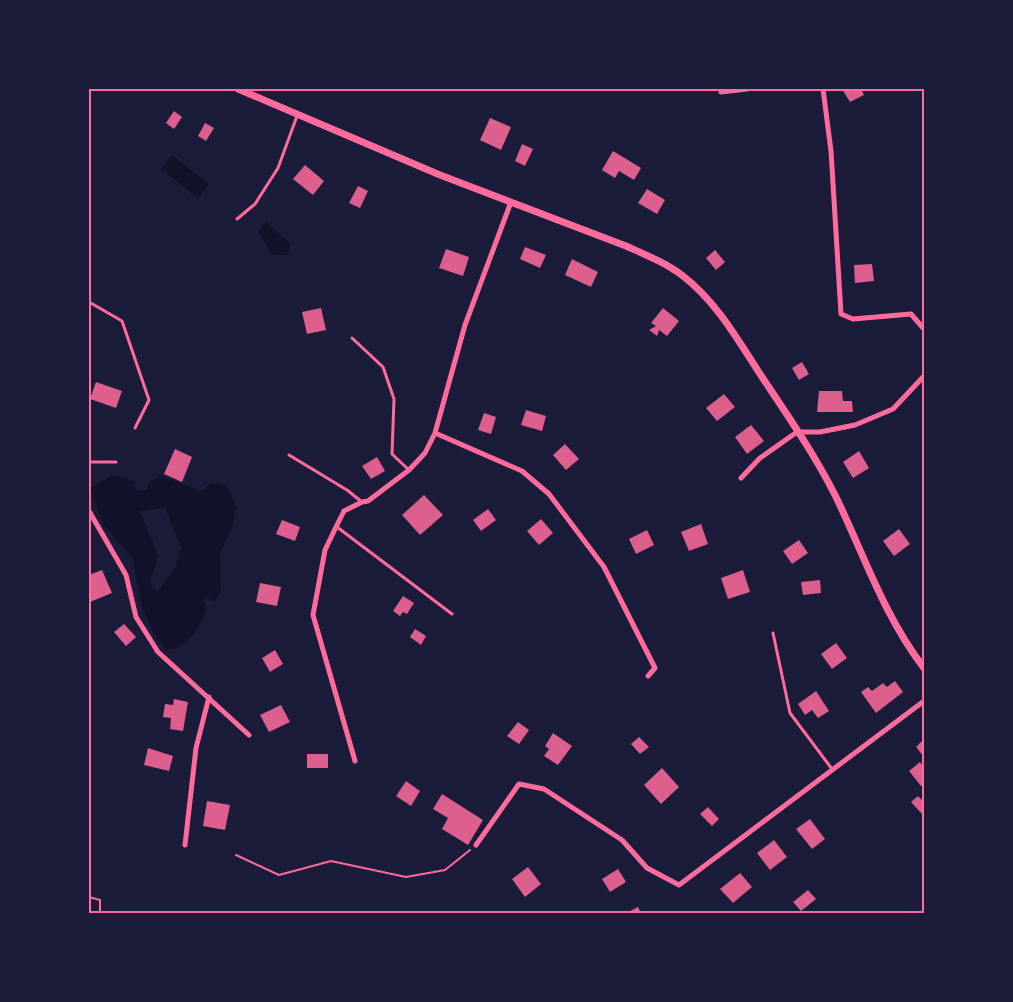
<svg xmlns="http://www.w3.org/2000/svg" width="1013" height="1002" viewBox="0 0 1013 1002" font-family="'Nunito Sans',sans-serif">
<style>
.water{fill:#12122b;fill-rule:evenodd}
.building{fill:#dd5f8e}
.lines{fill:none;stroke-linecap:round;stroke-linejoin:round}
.path{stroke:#ff6b9d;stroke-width:2}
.service{stroke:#ff6b9d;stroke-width:3}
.minor{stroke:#ff6b9d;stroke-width:5}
.tertiary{stroke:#ff6b9d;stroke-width:7}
.neatline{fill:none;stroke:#ff6b9d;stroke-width:2}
</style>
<rect width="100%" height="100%" fill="#1b1b3a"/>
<!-- water -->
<path class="water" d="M172,155L209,184L198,198L161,169Z
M266,222L291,244L287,255L271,254L258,231Z
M112,475L134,481L136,491L146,490L150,481L161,476L201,491L213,483L227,486L236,507L232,527L220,553L221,591L215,601L205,598L203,601L207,608C199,628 189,648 166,650L155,636L142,608L133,559L103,525L90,489ZM165,507L181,547L176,567L157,592L150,583L158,556L140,511Z"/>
<!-- building -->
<path class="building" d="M842,89H861L864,95L850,102Z
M174,111L182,117L174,129L166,123Z
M490,118L511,127L501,150L480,140Z
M205,123L214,128L206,141L198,136Z
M522,144L533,149L525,166L515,161Z
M613,151L641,168L634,180L619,171L615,178L602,170Z
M305,165L324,181L313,195L293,179Z
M358,186L368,191L360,208L349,203Z
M647,189L665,200L657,214L638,203Z
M525,247L546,255L540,268L520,259Z
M446,249L469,257L463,276L439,268Z
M715,250L725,262L716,270L706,258Z
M572,259L598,272L591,287L565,275Z
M872,264L874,281L855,283L854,265Z
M321,308L326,330L307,334L302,312Z
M663,308L679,321L667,336L659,330L657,336L649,330L656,326L651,323Z
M802,362L809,374L799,380L792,368Z
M96,382L122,391L116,408L90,399Z
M819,391H842L843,401H852L853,412H817Z
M724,394L735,407L717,421L706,408Z
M526,410L546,416L542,431L521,425Z
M484,413L496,417L491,434L478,430Z
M751,425L764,441L747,454L735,437Z
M565,444L579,459L566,470L553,455Z
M175,449L192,457L182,482L164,474Z
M859,451L869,468L853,478L843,462Z
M377,457L385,471L371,479L362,466Z
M424,495L443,515L420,535L402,515Z
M488,509L496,520L481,531L473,520Z
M541,519L553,533L539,545L527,531Z
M282,520L300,527L295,541L276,534Z
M701,524L708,544L689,551L681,532Z
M899,529L910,544L894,556L883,541Z
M647,530L654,545L636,554L629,539Z
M799,540L808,553L792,564L783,551Z
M102,570L112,593L90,602L89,575Z
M743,570L750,592L728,599L721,578Z
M820,580L821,593L803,595L801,582Z
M260,583L281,587L277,606L256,602Z
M403,596L414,603L407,614L403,612L400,616L393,611Z
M124,624L136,637L126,646L114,632Z
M415,629L426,636L421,645L410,637Z
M836,643L847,658L832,669L821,654Z
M275,650L283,664L270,672L262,658Z
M895,681L903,692L876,713L861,692L868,687L872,691L883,683L887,687Z
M816,691L829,711L818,718L812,710L805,715L798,704Z
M174,699L188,702L183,731L170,729L171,718L163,717L165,704L173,705Z
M281,705L290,722L269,732L260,715Z
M518,722L529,730L519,744L507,736Z
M553,733L572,746L558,765L544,756L549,749L545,746Z
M639,737L649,747L640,754L631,744Z
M924,739V757L916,747Z
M148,748L173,756L169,771L144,765Z
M307,754H328V768H307Z
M920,762L924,768V784L921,786L909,771Z
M662,768L679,787L661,804L644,785Z
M406,781L420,791L411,806L396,796Z
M442,794L483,820L468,845L442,829L448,818L433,809Z
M918,796L924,802L922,814L911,802Z
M207,801L230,805L225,830L203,826Z
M708,807L719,819L712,826L700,814Z
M810,819L825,839L812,849L796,829Z
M774,840L787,857L770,870L757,853Z
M528,867L541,884L525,897L512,879Z
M618,869L626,882L610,892L602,879Z
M740,873L752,887L733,903L720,889Z
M808,890L816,899L801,911L793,902Z
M638,907L641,913H626Z"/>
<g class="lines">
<!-- path -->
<path class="path" d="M236,855L279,875L331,861L406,877L445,870L470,850
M89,897L100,900V913"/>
<!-- service -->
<path class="service" d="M237,219L255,204L278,168L297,116
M89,302L122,321L149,400L135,428
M352,338L383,367L394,399L392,454L409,470
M289,455L347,490L362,502
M89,462H116
M337,527L452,614
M773,633L790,713L832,769"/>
<!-- minor -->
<path class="minor" d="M823,89L831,151L841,314L853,319L911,314L924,329
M721,92L747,89
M435,433L522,471L549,494L604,567L655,668L648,676
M741,478L760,458L797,432H820L855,425L893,409L924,376
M89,511L126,575L136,617L158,652L249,735
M355,761L313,615L325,550L336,527L344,511L362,502L368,501L409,470L425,453L435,433L465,325L511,202
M185,845L196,748L209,697
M476,845L519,784L544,789L622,840L647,868L679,885L924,701"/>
<!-- tertiary -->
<path class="tertiary" d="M238,89L440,175L626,246C646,255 666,263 683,276C717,302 739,342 762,377C788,416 815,455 836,497C864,555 884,616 924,668"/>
</g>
<!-- border -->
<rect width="1013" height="1002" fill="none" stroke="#1b1b3a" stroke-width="180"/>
<rect x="90" y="90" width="833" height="822" class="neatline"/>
</svg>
